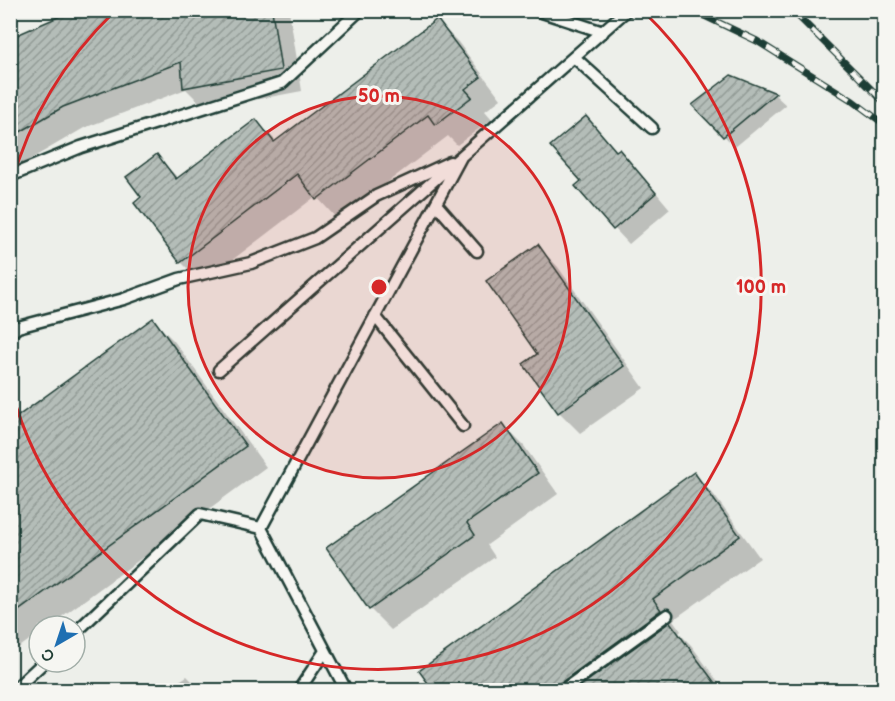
<svg xmlns="http://www.w3.org/2000/svg" width="895" height="701" viewBox="0 0 895 701" font-family="'Balsamiq Sans',sans-serif">
<style>
.shadow{fill:#0003}
.building{fill:url(#building-hatch);stroke:#1f3d34;stroke-width:1.5}
.lines{fill:none;stroke-linecap:round;stroke-linejoin:round}
.lane-casing{stroke:#1f3d34;stroke-width:15}
.lane{stroke:#f6f6f2;stroke-width:10}
.rail-casing{stroke:#1f3d34;stroke-width:7}
.rail{stroke:#f6f6f2;stroke-width:4.5;stroke-dasharray:14;stroke-linecap:butt}
.ring{fill:none;stroke:#d62828;stroke-width:3}
.centre{fill:#d62828;stroke:#f6f6f2;stroke-width:3}
.ring-label{font-size:18px;text-anchor:middle;font-weight:bold;fill:#d62828;stroke:#f6f6f2;stroke-width:6;stroke-linejoin:round;paint-order:stroke}
</style>
<defs>
<pattern id="building-hatch" width="6" height="6" patternUnits="userSpaceOnUse" patternTransform="scale(1.5)"><rect width="6" height="6" fill="#b4bdb8"/><path d="M-1 1l2-2M0 6l6-6M5 7l2-2" fill="none" stroke="#929b96"/></pattern>
</defs>
<rect width="100%" height="100%" fill="#edefea"/>
<filter id="ink" filterUnits="userSpaceOnUse"><feTurbulence type="fractalNoise" baseFrequency=".0167" numOctaves="2"/><feDisplacementMap in="SourceGraphic" scale="12" xChannelSelector="R" yChannelSelector="G"/><feConvolveMatrix kernelMatrix="1 2 1 2 8 2 1 2 1" color-interpolation-filters="sRGB"/></filter>
<g filter="url(#ink)">
<!-- shadow -->
<path class="shadow" d="M77,10H289L302,91L206,109L186,89L84,128L10,171V40Z
M437,21L458,42L501,99L485,111L492,119L457,145L448,136L338,220L316,196L202,283L181,262L143,197L157,156L179,179L256,121L277,142Z
M731,76L775,95L786,105L735,147L694,105Z
M586,118L617,152L619,151L634,166L670,209L629,244L614,228L583,182Z
M538,246L558,267L644,388L580,433L559,412L525,364L539,354Z
M153,320L174,341L266,467L49,626H39V633L10,654V425Z
M503,425L524,446L558,494L487,545L495,557L391,630L370,609L328,548Z
M693,474L714,495L760,558L673,620L681,631L679,633L691,645L724,690H435L421,671Z
M187,676L201,690H166Z"/>
<!-- building -->
<path class="building" d="M74,10H272L281,70L183,88L181,62L63,107L10,138V38Z
M437,19L481,77L465,89L472,97L435,125L428,115L316,200L297,174L180,263L134,203L141,197L126,177L157,154L176,179L256,119L274,142Z
M731,75L776,93L723,137L692,105Z
M586,116L616,151L619,149L656,193L613,230L575,186L581,181L550,146Z
M538,244L624,366L558,413L523,364L537,354L486,281Z
M153,318L246,446L10,617V422Z
M503,423L538,473L467,523L475,535L369,610L326,548Z
M694,472L740,536L653,599L661,610L559,684L556,690H433L419,671Z
M670,622L720,690H575Z"/>
<g class="lines">
<defs>
<path id="lane" d="M536,10L603,32
M574,57L652,128
M10,176L81,147L282,83L360,10
M436,204L477,251
M375,316L463,426
M10,333L18,327L124,299L179,279L251,263L315,238L376,196L450,162
M219,370L627,10
M75,633L200,514L261,528
M14,690L44,662
M299,690L325,651
M346,690L261,528L461,157
M563,690L667,615"/>
</defs>
<!-- lane casing -->
<use href="#lane" class="lane-casing"/>
<!-- lane -->
<use href="#lane" class="lane"/>
<defs>
<path id="rail" d="M692,10L757,41L853,101L884,124
M792,10L884,102"/>
</defs>
<!-- rail casing -->
<use href="#rail" class="rail-casing"/>
<!-- rail -->
<use href="#rail" class="rail"/>
</g>
</g>
<!-- distance rings -->
<circle cx="379" cy="287" r="191" fill="#d62828" fill-opacity=".12"/>
<g class="ring">
<circle cx="379" cy="287" r="191"/>
<path d="M11 185A382 382 0 0 1 114 12M644 12A382 382 0 1 1 11 389"/>
</g>
<circle cx="379" cy="287" r="9" class="centre"/>
<g class="ring-label">
<text x="379" y="102">50 m</text>
<text x="761" y="293">100 m</text>
</g>
<!-- margin -->
<rect width="895" height="701" fill="none" stroke="#f6f6f2" stroke-width="36"/>
<rect x="18" y="18" width="859" height="665" fill="none" stroke="#1f3d34" stroke-width="2" filter="url(#ink)"/>
<!-- north arrow -->
<g transform="translate(57 644) rotate(219)"><circle r="28" fill="#f6f6f2" stroke="#a0aca6" stroke-width="1.5"/>
<path d="M0-4.5L10 22L0 15L-10 22Z" fill="#1f6fb2"/>
<text y="-9" font-size="16" font-weight="bold" text-anchor="middle" fill="#1f3d34">С</text>
</g>
</svg>
